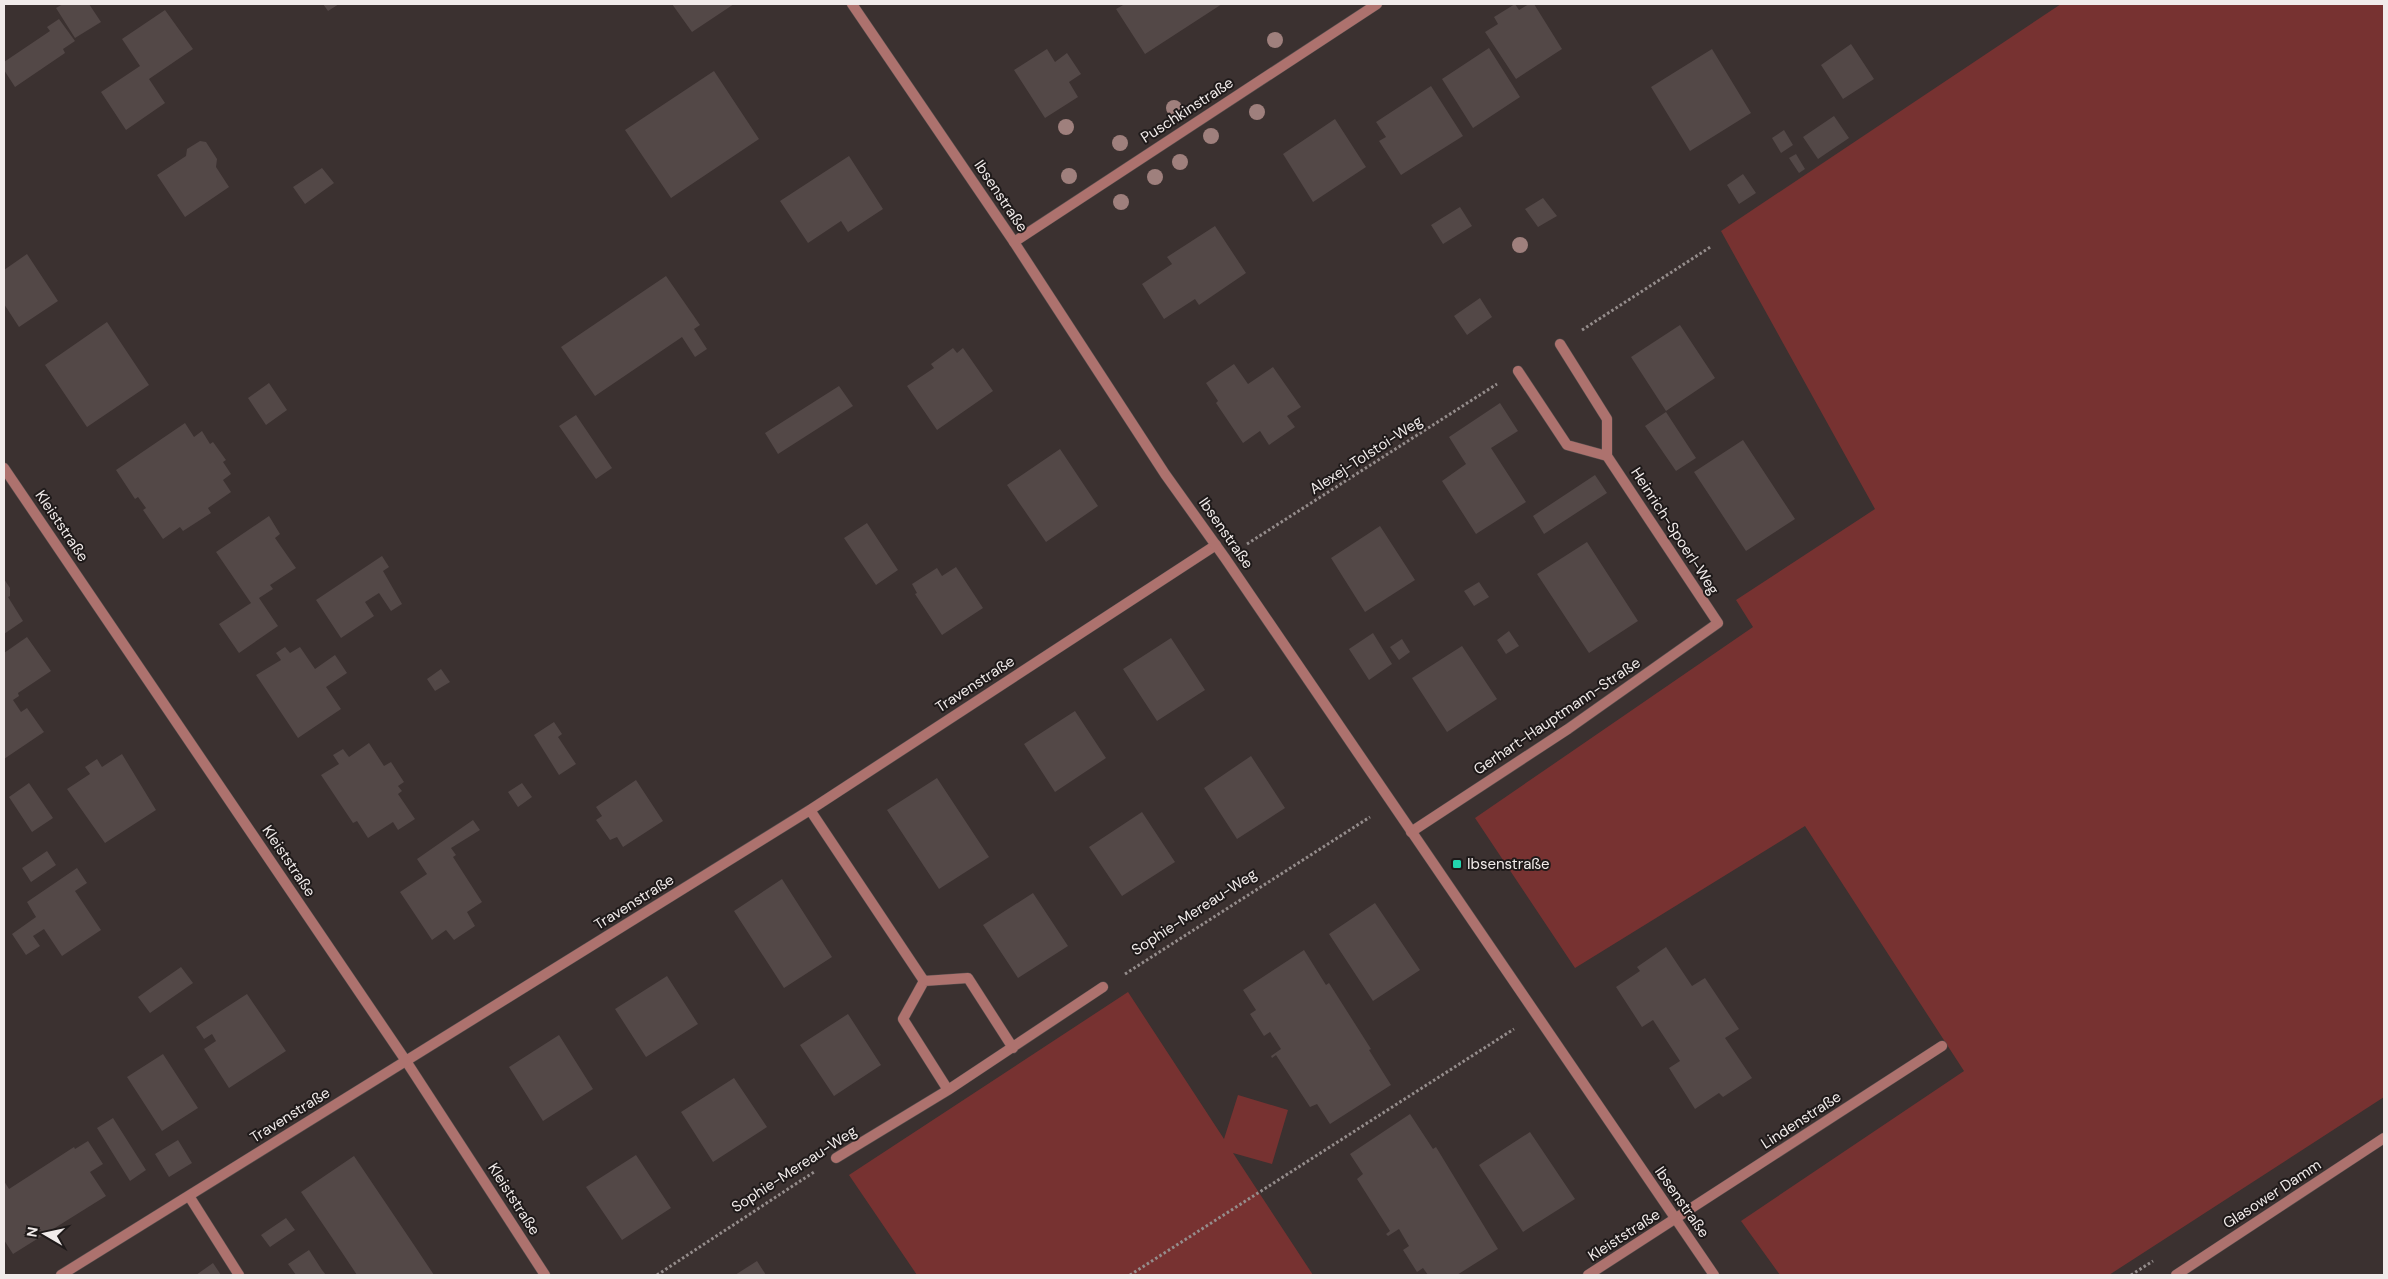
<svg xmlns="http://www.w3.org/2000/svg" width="2388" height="1279" viewBox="0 0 2388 1279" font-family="'DM Sans',sans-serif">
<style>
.green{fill:#773231}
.building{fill:#534847}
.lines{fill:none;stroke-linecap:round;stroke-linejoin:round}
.minor-casing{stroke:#584f4e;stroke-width:11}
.tertiary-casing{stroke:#584f4e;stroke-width:11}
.path{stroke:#958d8c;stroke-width:3;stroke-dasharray:2.5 2.5;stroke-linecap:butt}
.minor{stroke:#ad726e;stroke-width:10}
.tertiary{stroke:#ad726e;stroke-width:10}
.tree{fill:#9f807d}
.poi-dot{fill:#22d5af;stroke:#1f1a1a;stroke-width:2}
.labels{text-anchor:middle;stroke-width:4;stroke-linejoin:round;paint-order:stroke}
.street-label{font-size:15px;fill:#f1ebea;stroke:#1f1a1a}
.poi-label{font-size:15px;fill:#f1ebea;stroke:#1f1a1a;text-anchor:start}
</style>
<rect width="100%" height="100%" fill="#3b3130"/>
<!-- green -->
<path class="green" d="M2061,4H2384V1097L2109,1275H1780L1741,1221L1964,1071L1805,826L1575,968L1475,818L1753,627L1736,600L1875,509L1721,231Z
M1128,992L1224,1139L1238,1095L1288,1110L1272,1164L1233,1153L1313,1275H917L849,1175Z"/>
<!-- building -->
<path class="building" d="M63,4H89L101,22L75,38L56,8Z
M323,4H339L328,11Z
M672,4H734L692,32Z
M1125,4H1222L1145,54L1116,9Z
M1515,4L1519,10L1529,4H1534L1562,49L1516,79L1485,32L1498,24L1494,17Z
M165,10L193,49L149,79L165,103L126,130L101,92L140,66L122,39Z
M59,19L75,41L63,49L65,53L15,87L4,70V62L50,31L47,27Z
M1851,44L1874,79L1843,99L1821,65Z
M1489,48L1520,97L1473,128L1442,79Z
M1047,49L1055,62L1067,53L1081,74L1069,82L1078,97L1045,118L1014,70Z
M1712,49L1751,113L1690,151L1651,87Z
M714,71L759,139L671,198L625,130Z
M1431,86L1463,136L1401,175L1379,141L1386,137L1376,122Z
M1834,116L1849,138L1818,159L1803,137Z
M1335,119L1366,167L1313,202L1283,154Z
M1784,130L1793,145L1781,153L1772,138Z
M200,141L206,142L217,159L216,167L229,187L185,217L157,175L186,156L187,149Z
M1796,154L1805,169L1799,173L1789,158Z
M849,156L883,209L848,232L841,221L808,243L780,201Z
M322,168L334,183L305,204L293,187Z
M1743,174L1756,193L1739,204L1727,185Z
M1543,198L1557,216L1538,227L1525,209Z
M1460,207L1472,226L1443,244L1431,225Z
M1215,226L1246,273L1199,305L1195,299L1164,319L1142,284L1172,264L1167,257Z
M27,254L58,301L19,327L4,304V270Z
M666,276L700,325L694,329L707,349L695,357L682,337L595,396L561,347Z
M1480,298L1492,317L1467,335L1454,316Z
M107,322L149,385L87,427L45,365Z
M1680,325L1715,378L1666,411L1631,357Z
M953,348L957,353L963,348L993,391L937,430L907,386L934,368L931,364Z
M1234,364L1248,384L1273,367L1301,407L1287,416L1295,427L1269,445L1260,431L1243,443L1216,403L1218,401L1206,383Z
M269,383L287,410L266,425L248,398Z
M839,386L853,406L778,454L765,433Z
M1500,403L1518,431L1491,448L1526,502L1476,534L1442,481L1466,464L1449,437Z
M1666,412L1696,458L1676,471L1645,426Z
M576,415L612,468L596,479L559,426Z
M185,423L194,437L202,431L210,444L213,442L226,460L223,462L231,474L223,480L231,492L208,508L211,513L183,531L180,527L163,539L143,510L146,508L138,497L135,499L116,470Z
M1743,440L1795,519L1746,551L1694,472Z
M1060,449L1098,506L1046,542L1007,485Z
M1595,475L1607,493L1544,534L1533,516Z
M269,516L280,534L275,538L296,568L270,585L273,589L259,598L278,626L239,653L219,624L251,603L216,552Z
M867,523L898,570L876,585L844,538Z
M1380,526L1415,580L1365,612L1331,558Z
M1587,542L1638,621L1589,653L1537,574Z
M382,556L389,567L383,571L402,604L391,611L379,593L365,602L374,616L341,638L316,600Z
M956,567L983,608L942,635L915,594L917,593L912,584L937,568L942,576Z
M4,579L10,588V596L8,597L23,621L4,634Z
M1479,582L1489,597L1474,606L1464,591Z
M1509,631L1519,646L1506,654L1497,640Z
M1373,633L1392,664L1369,680L1349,649Z
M27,637L51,671L18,693L19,696L13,700L21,712L27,708L44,732L4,759V653Z
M1171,638L1205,690L1157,721L1123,669Z
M1402,639L1410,652L1399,660L1390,647Z
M1462,646L1497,699L1447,732L1412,678Z
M285,647L290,653L300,647L315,669L335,655L347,673L326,687L341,709L298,738L256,675L281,660L276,653Z
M441,669L450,682L435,691L427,679Z
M1075,711L1106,758L1055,792L1024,744Z
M554,722L562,734L558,737L576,764L559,775L534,735Z
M369,743L384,766L391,762L404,782L398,786L402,791L398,794L415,819L398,830L393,822L368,838L357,821L353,823L321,775L339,764L333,755L343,749L349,757Z
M122,754L156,810L105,843L67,789L90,774L85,767L97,759L102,767Z
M1251,756L1285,808L1237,839L1204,788Z
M937,778L989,857L939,889L887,810Z
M636,780L663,821L623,847L617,837L610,840L596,820L602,816L596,807Z
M29,783L53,818L32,832L9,797Z
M522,783L532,797L518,807L508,792Z
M1142,812L1175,862L1122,896L1089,847Z
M473,820L480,830L451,848L456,855L453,857L482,902L467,912L475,926L454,940L446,930L432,940L400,892L427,874L417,859Z
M47,851L56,865L31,882L22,868Z
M77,868L87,883L75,891L101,930L62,956L44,929L33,936L40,946L26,955L12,934L36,917L27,902Z
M782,879L832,957L784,988L734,911Z
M1033,893L1068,946L1018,978L983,925Z
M1375,903L1420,970L1373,1001L1329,934Z
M1666,947L1692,986L1705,978L1739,1029L1725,1038L1752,1078L1723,1097L1719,1093L1695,1109L1669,1068L1680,1061L1653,1020L1642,1027L1616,987L1640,971L1637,967Z
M1304,950L1326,985L1329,983L1371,1049L1369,1050L1391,1085L1330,1124L1317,1104L1310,1107L1276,1055L1272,1058L1271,1056L1281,1049L1270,1032L1264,1036L1250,1014L1256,1010L1243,990Z
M181,967L193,983L150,1013L138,997Z
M667,976L698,1024L646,1057L615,1009Z
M247,994L286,1051L229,1088L204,1049L216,1041L212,1034L204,1039L196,1027Z
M848,1014L881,1065L834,1096L800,1045Z
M559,1035L593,1089L543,1121L509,1067Z
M163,1054L198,1108L162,1131L127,1077Z
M734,1078L767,1127L713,1162L681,1112Z
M1410,1114L1433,1149L1436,1147L1498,1249L1457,1275H1428L1423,1268L1417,1272L1403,1250L1409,1246L1399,1229L1388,1236L1386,1234L1390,1231L1357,1179L1363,1174L1350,1154Z
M113,1118L146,1170L130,1181L97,1128Z
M1530,1132L1575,1199L1523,1232L1479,1165Z
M178,1140L192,1163L169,1177L155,1154Z
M88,1141L103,1164L90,1172L106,1196L13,1254L4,1240V1181L9,1189L74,1147L75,1149Z
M636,1155L671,1208L622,1240L586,1187Z
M354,1156L414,1245L434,1275H357L341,1251L301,1192Z
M286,1218L295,1230L270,1247L261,1235Z
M309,1250L322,1270L326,1275H296L288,1264Z
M757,1261L766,1275H735Z
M213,1263L221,1275H196Z"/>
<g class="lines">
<defs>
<path id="minor" d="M1014,242L1377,4
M1518,371L1567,445L1607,456
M4,468L406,1061L545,1275
M810,810L924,981
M1411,832L1568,729L1718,623L1607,456V419L1560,344
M924,981L903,1019L948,1090
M924,981L968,978L1013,1048
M836,1158L948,1090L1103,987
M189,1196L239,1275
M61,1275L810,810L1216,545
M1588,1275L1942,1046"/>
<path id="tertiary" d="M852,4L1014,242L1165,474L1225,558L1714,1275
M2176,1275L2384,1138"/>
</defs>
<!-- minor casing -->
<use href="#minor" class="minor-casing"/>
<!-- tertiary casing -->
<use href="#tertiary" class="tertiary-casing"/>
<!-- path -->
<path class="path" d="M1582,330L1712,246
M1247,544L1497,384
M1125,974L1370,817
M657,1275L814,1172
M1130,1275L1514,1029
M2131,1275L2153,1261"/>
<!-- minor -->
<use href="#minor" class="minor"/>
<!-- tertiary -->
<use href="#tertiary" class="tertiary"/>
</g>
<!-- trees -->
<g class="tree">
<circle cx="1275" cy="40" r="8"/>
<circle cx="1174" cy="108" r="8"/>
<circle cx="1257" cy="112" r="8"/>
<circle cx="1066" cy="127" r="8"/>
<circle cx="1211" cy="136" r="8"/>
<circle cx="1120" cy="143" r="8"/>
<circle cx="1180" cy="162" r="8"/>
<circle cx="1069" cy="176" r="8"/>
<circle cx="1155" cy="177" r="8"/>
<circle cx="1121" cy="202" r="8"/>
<circle cx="1520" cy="245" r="8"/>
</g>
<!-- markers -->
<rect class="poi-dot" x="1452" y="859" width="10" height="10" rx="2.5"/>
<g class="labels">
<!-- street labels -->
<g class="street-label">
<text transform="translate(1187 110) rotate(-33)" y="5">Puschkinstraße</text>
<text transform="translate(1001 196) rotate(56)" y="5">Ibsenstraße</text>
<text transform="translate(1366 455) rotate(-33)" y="5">Alexej-Tolstoi-Weg</text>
<text transform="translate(62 526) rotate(56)" y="5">Kleiststraße</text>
<text transform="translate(1675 531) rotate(57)" y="5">Heinrich-Spoerl-Weg</text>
<text transform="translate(1226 533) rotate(55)" y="5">Ibsenstraße</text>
<text transform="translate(975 684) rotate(-33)" y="5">Travenstraße</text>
<text transform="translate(1557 716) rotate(-34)" y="5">Gerhart-Hauptmann-Straße</text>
<text transform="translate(289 861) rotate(56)" y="5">Kleiststraße</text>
<text transform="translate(634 902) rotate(-32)" y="5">Travenstraße</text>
<text transform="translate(1194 912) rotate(-33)" y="5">Sophie-Mereau-Weg</text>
<text transform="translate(290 1115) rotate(-32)" y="5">Travenstraße</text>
<text transform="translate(1801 1120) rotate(-33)" y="5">Lindenstraße</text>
<text transform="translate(794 1169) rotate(-33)" y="5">Sophie-Mereau-Weg</text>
<text transform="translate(2272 1194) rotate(-33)" y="5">Glasower Damm</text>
<text transform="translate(514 1199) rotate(57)" y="5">Kleiststraße</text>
<text transform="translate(1682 1202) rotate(55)" y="5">Ibsenstraße</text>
<text transform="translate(1624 1235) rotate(-33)" y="5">Kleiststraße</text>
</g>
<!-- poi labels -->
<g class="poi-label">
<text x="1467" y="869">Ibsenstraße</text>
</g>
</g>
<!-- border -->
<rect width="2388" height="1279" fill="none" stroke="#f1ebea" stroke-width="10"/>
<!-- north arrow -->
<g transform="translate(45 1234) rotate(279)" stroke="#1f1a1a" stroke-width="4" paint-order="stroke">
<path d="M0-4L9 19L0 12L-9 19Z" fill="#f1ebea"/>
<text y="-8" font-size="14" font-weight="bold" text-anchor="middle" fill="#f1ebea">N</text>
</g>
</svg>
